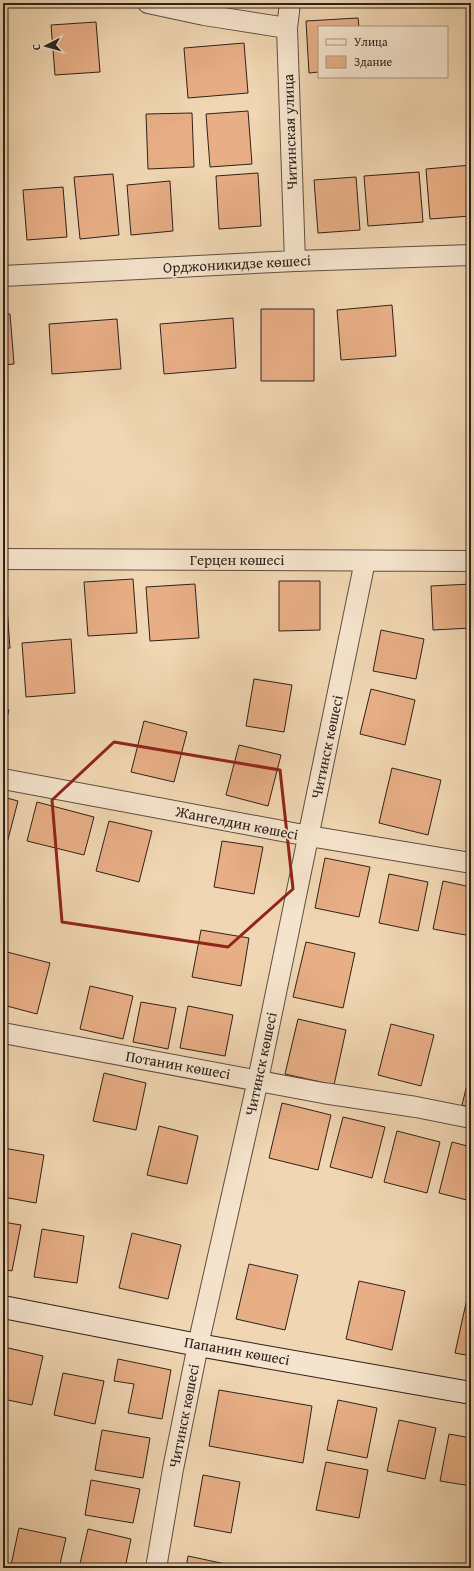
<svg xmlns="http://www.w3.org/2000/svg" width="474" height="1571" viewBox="0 0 474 1571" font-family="'Gentium Book Plus',serif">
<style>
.building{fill:#e8ae86;stroke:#2e221c}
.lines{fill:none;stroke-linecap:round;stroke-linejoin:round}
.minor-casing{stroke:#5e4f42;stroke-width:22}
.secondary-casing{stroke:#2e221c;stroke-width:24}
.minor{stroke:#f5e4cd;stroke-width:20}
.secondary{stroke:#f5e4cd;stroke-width:22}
.marked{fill:none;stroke:#8f2418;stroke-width:3;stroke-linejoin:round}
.labels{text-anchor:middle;stroke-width:3.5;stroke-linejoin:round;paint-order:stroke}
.street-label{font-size:15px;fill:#2e221c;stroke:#f5e4cd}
</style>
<rect width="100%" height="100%" fill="#f0d6b2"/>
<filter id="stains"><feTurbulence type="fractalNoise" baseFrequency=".005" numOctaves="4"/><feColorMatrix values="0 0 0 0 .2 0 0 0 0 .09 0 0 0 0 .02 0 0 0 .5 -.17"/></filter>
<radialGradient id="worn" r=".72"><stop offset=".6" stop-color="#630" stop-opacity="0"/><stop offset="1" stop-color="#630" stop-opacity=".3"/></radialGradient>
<!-- building -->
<path class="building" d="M358,18L359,27H319V72L309,73L306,21Z
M96,22L100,72L55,75L51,25Z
M244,43L248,93L188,98L184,48Z
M248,111L252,164L210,167L206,114Z
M192,113L194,167L148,169L146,114Z
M471,165V216L430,219L426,169Z
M419,172L423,222L368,226L364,176Z
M258,173L261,226L219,229L216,176Z
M113,174L119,235L80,239L74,177Z
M356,177L360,230L318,233L314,180Z
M170,181L173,231L131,235L127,185Z
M63,187L67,237L27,240L23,190Z
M392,305L396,356L341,360L337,310Z
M261,309H314V381H261Z
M3,314H10L14,364L3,365Z
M233,318L236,368L164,374L160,324Z
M117,319L121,369L52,374L49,324Z
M133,579L137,633L88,636L84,582Z
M279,581H320V630L279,631Z
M195,584L199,638L150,641L146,587Z
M471,584V628L433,630L431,586Z
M6,594L10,648L3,649V595Z
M381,630L424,639L416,679L373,671Z
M71,639L75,693L26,697L22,643Z
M254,679L292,685L284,732L246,726Z
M371,689L415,700L405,745L360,734Z
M3,708L9,710L3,732Z
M144,721L187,732L174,782L131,772Z
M239,745L281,755L268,806L226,795Z
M392,768L441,780L428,835L379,823Z
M3,797L18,801L5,851H3Z
M37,802L94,817L84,855L27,841Z
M109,821L152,831L139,882L96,871Z
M222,841L263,847L254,894L214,887Z
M325,858L370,867L359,917L315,908Z
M389,874L428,882L418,931L379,923Z
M443,881L471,887V936L433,929Z
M201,930L249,938L241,986L192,977Z
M306,942L355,953L343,1008L293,997Z
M7,952L50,963L37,1014L3,1005V969Z
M90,986L133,996L123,1039L80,1029Z
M141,1002L176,1008L168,1049L133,1042Z
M188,1006L233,1015L225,1056L180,1048Z
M298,1019L346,1030L334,1085L285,1074Z
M391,1024L434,1035L421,1086L378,1075Z
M471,1068V1108L462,1105Z
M104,1073L146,1083L136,1130L93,1121Z
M282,1103L331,1115L318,1170L269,1158Z
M343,1117L385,1127L372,1178L330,1167Z
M159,1126L198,1136L187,1184L147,1175Z
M397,1131L440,1142L427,1193L384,1182Z
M452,1142L471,1147V1201L439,1193Z
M3,1148L44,1155L36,1203L3,1197Z
M3,1222L21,1225L12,1271L3,1269Z
M42,1229L84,1236L77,1283L34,1277Z
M132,1233L181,1245L168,1299L119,1288Z
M249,1264L298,1275L285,1330L236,1319Z
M359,1281L405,1291L392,1350L346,1339Z
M468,1294L471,1295V1356L455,1353Z
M4,1347L43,1356L32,1405L3,1399Z
M118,1359L171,1370L162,1419L128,1413L134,1384L114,1381Z
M63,1373L104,1381L95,1424L54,1415Z
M219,1390L312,1406L303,1463L209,1446Z
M338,1400L377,1408L367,1458L327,1450Z
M399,1420L436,1428L425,1479L387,1471Z
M102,1430L150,1438L143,1478L95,1470Z
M449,1434L471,1438V1486L440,1481Z
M326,1462L368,1470L359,1518L316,1510Z
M203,1475L240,1482L231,1533L194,1526Z
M91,1480L140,1489L133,1523L85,1515Z
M19,1528L66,1538L59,1568H26L11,1565Z
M88,1529L131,1539L125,1568H79Z
M188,1556L235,1566L234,1568H186Z"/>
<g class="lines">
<defs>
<path id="minor" d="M148,3L204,15L287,28
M290,3L287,28L295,261
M3,276L295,261L471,255
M3,559L471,561
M3,779L309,836L471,863
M3,1033L323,1093L416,1107L471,1118
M156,1568L173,1469L198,1345L258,1080L365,561"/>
<path id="secondary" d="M3,1307L198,1345L471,1393"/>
</defs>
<!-- minor casing -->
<use href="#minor" class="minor-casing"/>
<!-- secondary casing -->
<use href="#secondary" class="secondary-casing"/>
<!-- minor -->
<use href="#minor" class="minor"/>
<!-- secondary -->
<use href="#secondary" class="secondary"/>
</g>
<!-- marked area -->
<path class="marked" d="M114,742L280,770L293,889L228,947L62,922L52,800Z"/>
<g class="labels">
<!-- street labels -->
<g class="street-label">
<text transform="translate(290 132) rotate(-92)" y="5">Читинская улица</text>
<text transform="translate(237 264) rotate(-3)" y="5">Орджоникидзе көшесі</text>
<text x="237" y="565">Герцен көшесі</text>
<text transform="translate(327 747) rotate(-78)" y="5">Читинск көшесі</text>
<text transform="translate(237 823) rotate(11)" y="5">Жангелдин көшесі</text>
<text transform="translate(261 1064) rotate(-78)" y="5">Читинск көшесі</text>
<text transform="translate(178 1065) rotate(10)" y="5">Потанин көшесі</text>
<text transform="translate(237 1351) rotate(10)" y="5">Папанин көшесі</text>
<text transform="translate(184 1416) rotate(-79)" y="5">Читинск көшесі</text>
</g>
</g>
<!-- margin -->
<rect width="474" height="1571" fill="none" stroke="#f0d6b2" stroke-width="16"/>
<rect x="4" y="4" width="466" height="1563" fill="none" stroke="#2e221c" stroke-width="2"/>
<rect x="8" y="8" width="458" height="1555" fill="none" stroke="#2e221c"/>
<!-- legend -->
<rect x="318" y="26" width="130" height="52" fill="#f5e4cd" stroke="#a59686"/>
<rect x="326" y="39" width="20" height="6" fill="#f5e4cd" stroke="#a59686"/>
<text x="354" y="46" font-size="12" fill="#2e221c">Улица</text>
<rect x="326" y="56" width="20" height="12" fill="#e8ae86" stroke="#a59686"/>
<text x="354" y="66" font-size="12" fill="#2e221c">Здание</text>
<!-- north arrow -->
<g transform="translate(46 46) rotate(264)" stroke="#f5e4cd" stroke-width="3" paint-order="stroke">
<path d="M0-3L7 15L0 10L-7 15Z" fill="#2e221c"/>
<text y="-6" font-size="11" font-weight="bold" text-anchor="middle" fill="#2e221c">С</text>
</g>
<rect width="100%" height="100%" filter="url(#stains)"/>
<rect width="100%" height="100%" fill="url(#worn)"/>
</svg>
